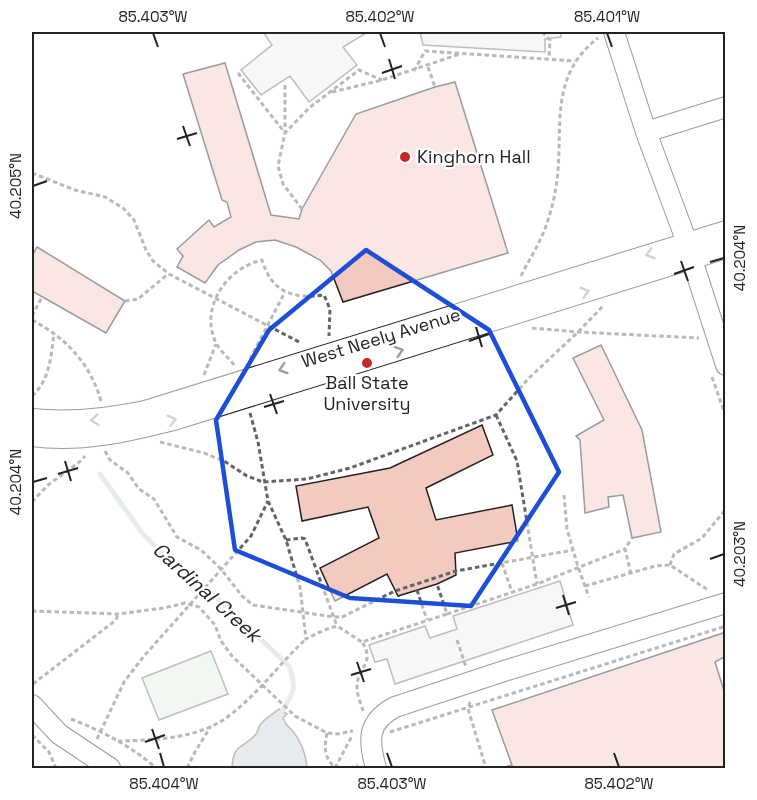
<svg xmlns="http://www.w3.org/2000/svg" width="757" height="800" viewBox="0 0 757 800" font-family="'Space Grotesk',sans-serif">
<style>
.green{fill:#e0efe3;stroke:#6f6f6f;stroke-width:1.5}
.parking{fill:#ededed;stroke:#6f6f6f;stroke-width:1.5}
.water{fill:#c7d3dd;stroke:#6f6f6f;stroke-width:1.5}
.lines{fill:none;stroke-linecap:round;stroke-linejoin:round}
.stream{stroke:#c7d3dd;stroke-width:5}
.building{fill:#f3c9c0;stroke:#222;stroke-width:1.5}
.minor-casing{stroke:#222;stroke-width:22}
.path{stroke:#646464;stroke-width:3;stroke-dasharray:4.5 3;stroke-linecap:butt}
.minor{stroke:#fff;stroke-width:20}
.oneway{stroke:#9c9c9c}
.marked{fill:none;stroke:#1d4ed8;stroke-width:4.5;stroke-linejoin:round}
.ticks{fill:none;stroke:#222;stroke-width:2}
.poi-dot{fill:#c62828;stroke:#fff;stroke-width:2}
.labels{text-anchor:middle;stroke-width:4.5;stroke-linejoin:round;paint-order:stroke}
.poi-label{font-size:18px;fill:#222;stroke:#fff;text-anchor:start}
.street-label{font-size:18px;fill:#222;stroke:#fff}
.water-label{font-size:20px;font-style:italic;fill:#222;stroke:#fff}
.neatline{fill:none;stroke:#222;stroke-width:2}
.ticks-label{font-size:15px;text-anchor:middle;fill:#222}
</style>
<rect width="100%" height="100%" fill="#fff"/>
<!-- green -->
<path class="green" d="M211,651L228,694L159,720L142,678Z"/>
<!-- parking -->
<path class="parking" d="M263,32H368L343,47L357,65L309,102L290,76L261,95L241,70L272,45Z
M420,32H561V37L545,39V52L423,45Z
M560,581L573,625L395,684L387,659L375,662L369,645L425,626L430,638L457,629L453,616Z"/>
<!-- water -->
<path class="water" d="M279,709L287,714L283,718C286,724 287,726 292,730C301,741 306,755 307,768H232C233,742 244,749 256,734C258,732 258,728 260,725C264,719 273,714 279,709Z"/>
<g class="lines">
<!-- stream -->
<path class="stream" d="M100,474L143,534L159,550L214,595L289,666C297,688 294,692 282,711"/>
</g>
<!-- building -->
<path class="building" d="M225,63L271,215L299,219L302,209L356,114L435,87L455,82L508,253L343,302L331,271L320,260L296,247L275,240L256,242L239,250L218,265L205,283L177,267L183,256L177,249L209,220L214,227L231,217L227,202L222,200L183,74Z
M37,247L125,301L106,333L32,291V256Z
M601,345L642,430L661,532L632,538L623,495L608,497L609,507L585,513L580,440L576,436L604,420L573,358Z
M482,425L493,455L426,488L436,520L512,505L518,541L455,553L456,575L437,584L398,596L387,574L335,601L320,568L379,538L368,507L302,521L296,486L390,468Z
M723,633L726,640V656L715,662L726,697V768H501L512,765L492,710Z"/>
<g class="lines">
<defs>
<path id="minor" d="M614,32L646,132L682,229L726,365
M646,132L726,107
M32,419C71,423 107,419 145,411L726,231
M32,436C81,443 130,431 177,419L726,248
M32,705L59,734L110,768
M376,768C368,740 367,722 395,707L504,671L726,603"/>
</defs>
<!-- minor casing -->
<use href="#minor" class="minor-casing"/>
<!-- path -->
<path class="path" d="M542,32L550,40L549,59
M428,67L435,87
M414,71L425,51L575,61
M238,73L285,133L309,108L359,70L382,80
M285,85V133L278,166L283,184L302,209
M332,92L382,80L460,54
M32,173L75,190L105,197L123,208L134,220L146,250L153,261L169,274L301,343
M521,276C526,265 533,255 538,244C547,227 553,206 556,187C565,133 546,78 598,38
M125,301L138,299L168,274
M32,316L42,297
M32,320C66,338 90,363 101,401
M532,328L578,332L699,338
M250,359L285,292
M234,365C229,358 220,351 216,343C199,307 227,268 262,260C272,293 293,299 324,295L330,309L329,336
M204,375L216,344
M712,377L726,417
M32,396C50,380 51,356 54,333
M250,413L258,442L268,501L286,540L300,587L306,639L324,630L337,626L362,642
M496,415L517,461L537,584
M160,442L204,453L224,461L247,476L263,482L307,479L350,468L496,415L529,378L578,332L604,305
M105,451L110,460L128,473L139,489L154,499L177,537L201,550L221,569L242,596L253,605L334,617H342L395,591L456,571L573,550
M564,495L567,529L578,567L589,597
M32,502L48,485L82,460L85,456
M286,540L302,538L305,539L337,626
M502,563L512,592
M670,565L674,554L702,538L726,509
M631,574L625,549L632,538
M585,586L655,566L670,565L708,590
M417,590L427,620
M32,611L118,614L164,608L185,603L199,607L215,625L221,641L232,656L295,716L327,733L337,734L353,731
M447,614L537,584L625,549
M457,640L466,667
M33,684L116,620L118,614
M470,702L468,709L486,768
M363,711C361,704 357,695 357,687C357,667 376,663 362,642L447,614L437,584
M71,719C102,731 131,746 156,768
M390,732L726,626
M327,733C324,748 324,757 335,768H350L358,765
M32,735L49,752L56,768
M97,739L124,682L144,656L251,536L268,501
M118,741C155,740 200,739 230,715C259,693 280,663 306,639
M187,768L195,752L211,726
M335,768L352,736"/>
<!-- minor -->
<use href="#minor" class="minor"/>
</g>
<!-- one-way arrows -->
<defs><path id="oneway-chevron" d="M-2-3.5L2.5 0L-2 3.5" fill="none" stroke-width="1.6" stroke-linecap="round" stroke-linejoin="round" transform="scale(1.5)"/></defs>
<g class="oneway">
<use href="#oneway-chevron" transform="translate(650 254) rotate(163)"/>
<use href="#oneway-chevron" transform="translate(585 292) rotate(-17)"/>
<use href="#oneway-chevron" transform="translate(399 351) rotate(-17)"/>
<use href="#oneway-chevron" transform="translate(283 369) rotate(163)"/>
<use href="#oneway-chevron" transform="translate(95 420) rotate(174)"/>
<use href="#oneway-chevron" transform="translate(172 420) rotate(-15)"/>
</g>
<!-- marked area -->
<path d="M0 0H757V800H0ZM366,250L489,330L559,472L471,606L350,598L235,550L216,420L269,330Z" fill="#fff" fill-opacity=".55" fill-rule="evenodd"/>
<path class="marked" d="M366,250L489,330L559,472L471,606L350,598L235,550L216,420L269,330Z"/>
<!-- ticks -->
<path class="ticks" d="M153,33L158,47M380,33L385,47M607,33L612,47M389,59L395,79M382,73L402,66M183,126L190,146M177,139L197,133M33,186L47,181M681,261L688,281M710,262L724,258M674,274L694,267M476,327L482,347M469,341L489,334M270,394L277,414M264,407L284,401M65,461L71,481M58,474L78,468M33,482L47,478M710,559L724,554M563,595L569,615M556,608L576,602M357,662L364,682M351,675L371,669M152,729L159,749M145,742L165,735M160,753L164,767M387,753L392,767M614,753L619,767"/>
<!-- markers -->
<g class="poi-dot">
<circle cx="405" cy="157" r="6"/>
<circle cx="367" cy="363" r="6"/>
</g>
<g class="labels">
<!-- poi labels -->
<g class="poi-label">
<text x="417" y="163">Kinghorn Hall</text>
<text x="367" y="389" text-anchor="middle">Ball State<tspan x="367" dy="21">University</tspan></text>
</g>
<!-- street labels -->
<g class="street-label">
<text transform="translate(381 338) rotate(-17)" y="6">West Neely Avenue</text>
</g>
<!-- water labels -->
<g class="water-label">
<text transform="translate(207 592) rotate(42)" y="7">Cardinal Creek</text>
</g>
</g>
<!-- border -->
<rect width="757" height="800" fill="none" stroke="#ffffff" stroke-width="66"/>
<rect x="33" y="33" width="691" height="734" class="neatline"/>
<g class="ticks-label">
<text x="153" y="22">85.403°W</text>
<text x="380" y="22">85.402°W</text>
<text x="607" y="22">85.401°W</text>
<text transform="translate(16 186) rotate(-90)" y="5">40.205°N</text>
<text transform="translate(740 258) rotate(-90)" y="5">40.204°N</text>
<text transform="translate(16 482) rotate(-90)" y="5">40.204°N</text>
<text transform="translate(740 554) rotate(-90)" y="5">40.203°N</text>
<text x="164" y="789">85.404°W</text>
<text x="392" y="789">85.403°W</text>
<text x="619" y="789">85.402°W</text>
</g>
</svg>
